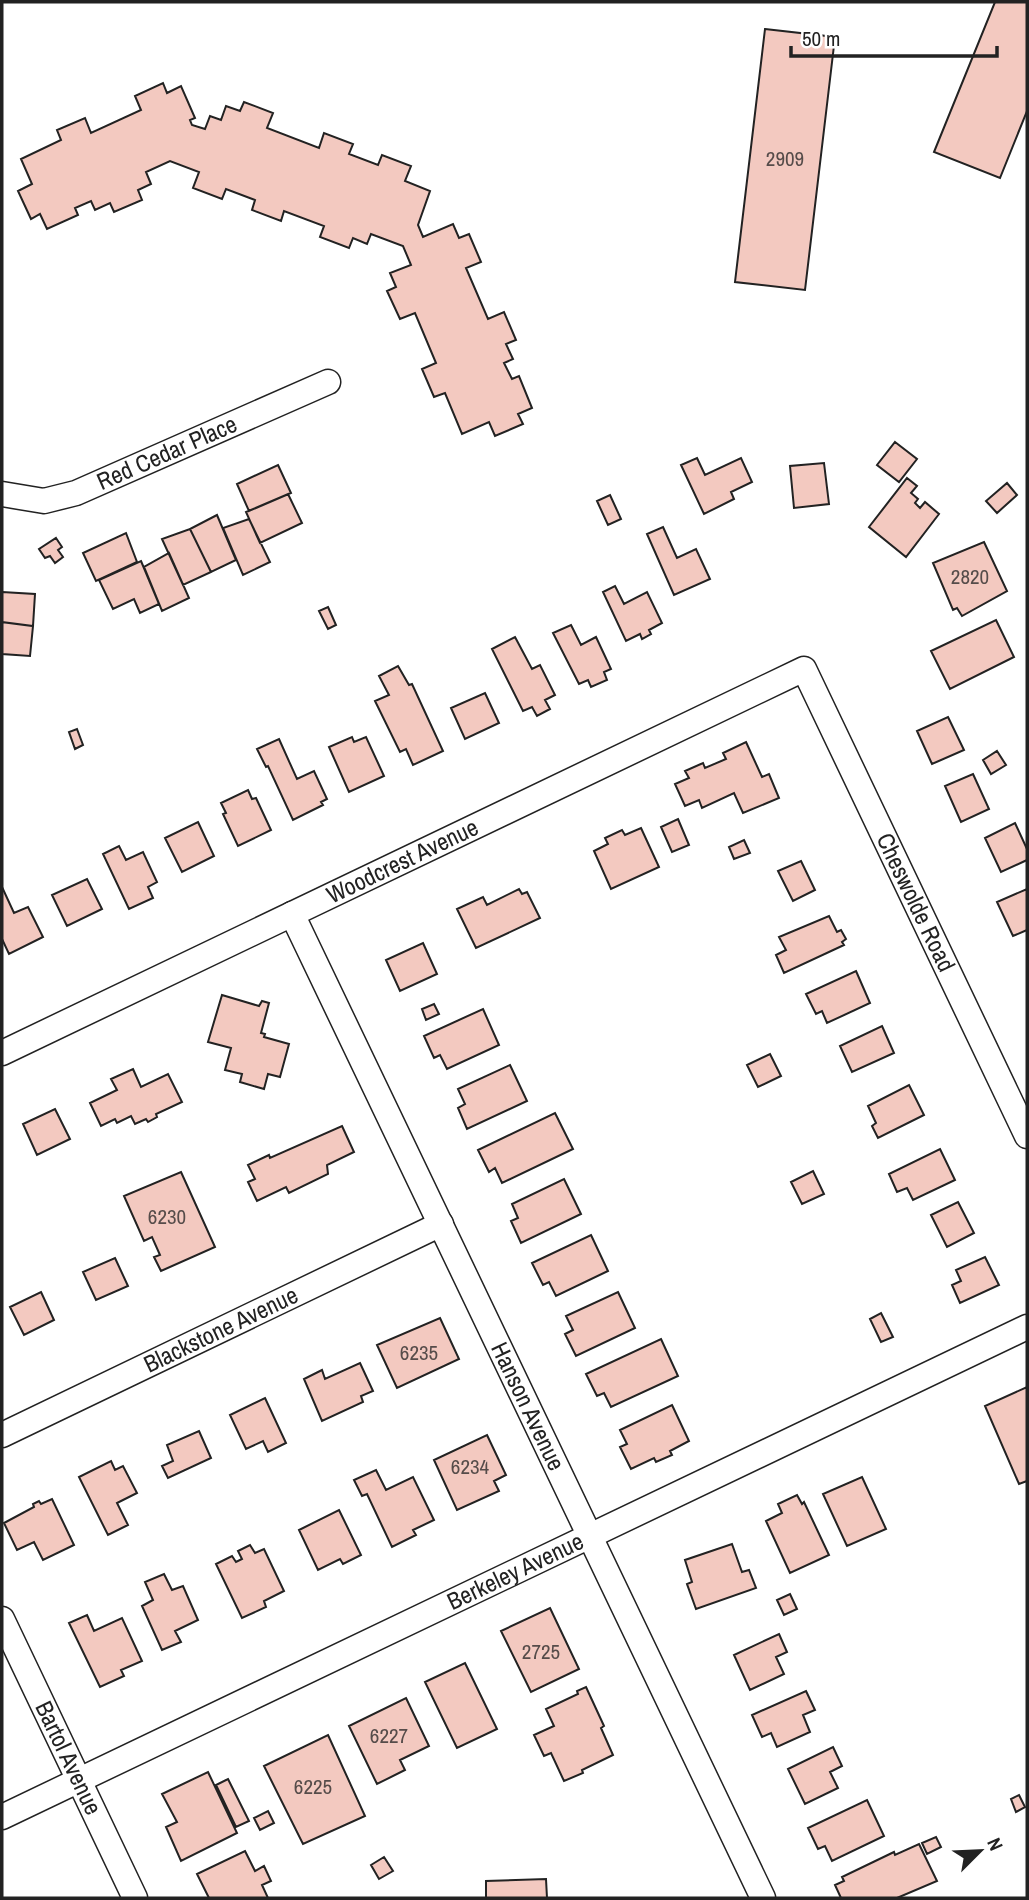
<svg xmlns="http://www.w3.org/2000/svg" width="1029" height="1900" viewBox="0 0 1029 1900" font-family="'Archivo Narrow',sans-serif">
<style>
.building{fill:#f3c9c0;stroke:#222;stroke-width:2}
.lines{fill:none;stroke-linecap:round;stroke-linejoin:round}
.minor-casing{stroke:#222;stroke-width:27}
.minor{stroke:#fff;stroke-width:24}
.labels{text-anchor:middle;stroke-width:5;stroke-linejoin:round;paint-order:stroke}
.number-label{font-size:21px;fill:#564c4a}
.street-label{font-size:24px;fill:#222;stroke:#fff}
</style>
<rect width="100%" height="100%" fill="#fff"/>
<!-- building -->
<path class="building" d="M995,2H1027V111L1000,178L934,152Z
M765,29L835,37L805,290L735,282Z
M163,83L167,93L181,86L195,118L190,120L192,125L205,129L210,116L221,120L226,106L240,111L244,102L273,113L267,128L319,148L324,133L353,144L349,154L378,165L382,155L411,166L405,181L430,191L418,225L423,237L453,224L459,238L469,234L481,262L466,268L488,319L504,312L516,340L506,344L513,359L504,363L512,379L519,376L532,408L518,414L523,424L495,436L489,422L462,434L445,393L434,397L422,369L436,363L415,313L400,319L387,291L396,287L390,273L411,265L403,246L371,234L367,244L353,238L349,248L320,237L324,226L284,211L281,221L252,210L255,200L226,189L222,199L193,188L199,172L170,161L146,172L151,184L138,190L142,200L114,212L110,203L95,210L91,201L75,208L78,215L47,229L40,214L31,219L18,191L32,184L21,159L61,140L57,130L85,118L91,133L141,110L135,96Z
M895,442L917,459L899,482L877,465Z
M697,458L705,475L741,458L752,482L731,492L734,499L704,514L681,465Z
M824,463L829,504L794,508L790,466Z
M278,465L291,493L249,511L237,484Z
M907,478L917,486L911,493L918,499L915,503L920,508L925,502L939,514L906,557L869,527Z
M1007,483L1017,495L997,513L986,501Z
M288,494L302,523L260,543L246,512Z
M610,495L621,519L608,525L597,501Z
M217,515L236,560L211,572L190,529Z
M249,519L270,562L243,575L223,528Z
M663,527L677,558L696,549L710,579L674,595L647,534Z
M190,529L211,572L183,585L162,539Z
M126,533L137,562L96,581L83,553Z
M56,538L62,547L58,550L63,557L55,563L50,556L45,558L39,549Z
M984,542L1007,591L962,616L957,608L953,610L933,563Z
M169,553L189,598L162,611L144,567Z
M141,561L159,604L140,613L134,599L113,609L99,580Z
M615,586L624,604L647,592L662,623L649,630L651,634L642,639L640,634L626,641L603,592Z
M2,592L35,594L33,626L2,622Z
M328,607L336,625L328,629L319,611Z
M996,620L1014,657L950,689L931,651Z
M2,622L33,626L30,656L2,654Z
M571,625L581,645L596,637L611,669L604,672L607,680L591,687L588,680L579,684L553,633Z
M515,637L532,669L540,665L555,695L545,700L550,709L537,716L532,707L523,711L492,649Z
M398,666L409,685L412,684L443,751L413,765L406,749L400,752L375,701L389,695L379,676Z
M485,693L499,723L465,739L451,708Z
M948,717L964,750L932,764L917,731Z
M77,729L83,745L75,749L69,732Z
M352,737L354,742L366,737L384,776L349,792L329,747Z
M279,739L297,779L314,771L327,799L321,802L323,805L293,820L268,766L266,767L257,749Z
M746,742L762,777L769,774L779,798L743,813L734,793L702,808L699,800L685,806L675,784L689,778L685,771L703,763L705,768L726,759L723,753Z
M997,751L1006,765L991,774L983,760Z
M973,774L989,809L961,822L945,786Z
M248,790L252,799L256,798L271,830L238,846L223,814L226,813L221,803Z
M678,819L689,845L672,852L661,827Z
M198,822L214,856L182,872L165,838Z
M1015,823L1027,849V860L1001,872L985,838Z
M641,828L659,867L611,889L594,851L608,844L605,838L622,830L625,835Z
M744,840L750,853L734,859L729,847Z
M119,846L126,860L143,852L157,882L148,887L153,898L129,909L103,854Z
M801,861L815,890L793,901L778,871Z
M87,879L102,909L67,926L52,895Z
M2,887L14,913L28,907L43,937L9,954L2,939Z
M519,889L522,894L527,892L540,918L476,948L457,909L483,897L487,905Z
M1027,889V930L1013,936L997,902Z
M829,916L837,932L841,930L846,939L842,942L844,945L784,973L776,955L786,950L779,937Z
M423,943L437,974L400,991L386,960Z
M856,971L870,1003L827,1023L822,1011L816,1014L806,994Z
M222,995L259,1006L262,1001L269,1003L261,1033L265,1034L264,1037L289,1044L280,1077L268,1074L264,1089L240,1082L242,1074L225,1070L231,1048L208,1042Z
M434,1004L439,1014L426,1020L422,1009Z
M483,1009L499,1045L447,1069L440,1055L434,1058L424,1036Z
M882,1026L894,1053L852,1072L840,1046Z
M770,1054L781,1076L758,1087L747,1065Z
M510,1065L527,1101L467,1129L458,1108L465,1104L458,1089Z
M133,1069L141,1087L168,1074L182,1102L156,1114L157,1117L148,1122L146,1119L135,1124L131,1116L117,1123L115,1119L101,1126L90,1103L117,1090L111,1079Z
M909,1085L924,1115L878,1138L872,1126L876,1123L868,1106Z
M55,1109L70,1139L37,1155L23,1124Z
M555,1113L573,1149L502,1183L495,1168L489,1172L478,1150Z
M342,1126L354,1152L327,1165L328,1174L289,1193L286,1187L257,1201L248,1182L255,1179L248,1165L269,1155L270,1158Z
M940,1149L955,1180L913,1200L907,1188L897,1192L889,1174Z
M813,1171L824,1194L802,1204L791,1182Z
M181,1172L215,1247L161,1271L154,1257L160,1255L152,1237L144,1241L124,1196Z
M564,1179L581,1214L521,1243L511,1221L518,1218L512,1204Z
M958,1202L974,1233L947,1247L931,1215Z
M591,1235L608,1271L556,1296L549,1282L543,1285L532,1263Z
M985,1257L999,1285L960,1303L952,1285L961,1281L956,1270Z
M115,1258L128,1286L96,1300L83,1272Z
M41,1292L54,1320L24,1335L10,1307Z
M618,1292L635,1328L576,1356L565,1334L573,1330L566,1316Z
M881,1313L893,1337L881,1342L870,1319Z
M440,1318L459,1359L397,1388L377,1345Z
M661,1339L678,1376L611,1407L604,1393L597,1396L586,1374Z
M360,1363L373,1391L361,1396L363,1402L322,1421L304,1379L322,1370L325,1379Z
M1027,1387V1481L1019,1484L985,1406Z
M265,1398L286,1443L268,1452L263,1441L246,1449L230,1415Z
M672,1405L689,1441L670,1451L672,1455L656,1462L654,1458L631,1469L620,1447L627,1444L620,1430Z
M199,1431L211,1458L168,1478L162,1466L173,1461L167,1445Z
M487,1435L506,1475L494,1481L499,1491L457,1510L434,1460Z
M111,1461L115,1470L123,1466L137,1493L117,1503L128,1525L108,1535L79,1477Z
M376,1470L386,1490L413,1477L434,1520L413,1530L416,1535L392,1547L367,1494L362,1496L354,1480Z
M862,1477L886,1529L847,1546L823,1494Z
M797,1495L802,1504L804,1502L829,1555L790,1573L766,1521L782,1513L778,1504Z
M52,1499L74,1545L43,1560L34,1542L17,1550L4,1523L34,1507L33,1504L39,1501L41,1504Z
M339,1510L361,1555L343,1564L340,1559L318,1570L299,1530Z
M732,1544L742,1572L749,1570L756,1588L696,1609L687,1584L692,1582L685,1560Z
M250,1545L255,1553L264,1549L284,1591L264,1601L266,1607L242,1618L216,1564L232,1556L236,1562L242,1559L238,1551Z
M164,1574L172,1590L183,1586L198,1620L175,1631L181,1642L162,1650L142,1606L153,1600L145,1582Z
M790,1594L797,1609L784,1615L777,1600Z
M550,1608L579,1669L531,1692L501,1631Z
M87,1615L94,1631L122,1618L142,1661L121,1670L124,1676L100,1687L69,1623Z
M779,1634L787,1652L776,1657L784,1674L750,1690L734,1655Z
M465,1663L497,1729L457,1748L425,1682Z
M586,1687L604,1726L601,1728L613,1755L582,1770L583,1773L564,1781L551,1753L544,1756L534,1735L554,1726L546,1709L578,1694L577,1691Z
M806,1691L815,1710L803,1715L810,1732L777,1747L771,1733L762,1737L752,1715Z
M406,1698L429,1746L400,1760L405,1770L377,1784L349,1726Z
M328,1735L365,1816L303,1844L264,1766Z
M833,1747L842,1766L830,1772L838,1788L805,1804L788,1769Z
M208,1772L237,1833L181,1861L166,1827L177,1822L162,1794Z
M228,1779L249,1821L236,1827L216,1785Z
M1019,1795L1025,1807L1016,1812L1011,1799Z
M867,1800L884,1836L832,1861L825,1846L818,1849L808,1828Z
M268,1811L274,1823L260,1830L254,1818Z
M936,1837L941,1847L927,1854L922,1843Z
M919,1844L937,1881L897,1898H841L835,1885L844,1881L842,1877L894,1852L895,1855Z
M245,1851L255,1871L264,1866L271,1881L262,1885L268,1898H209L197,1874Z
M384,1857L393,1871L379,1879L371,1865Z
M546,1879L547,1898H486V1881Z"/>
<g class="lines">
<defs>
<g id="minor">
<path id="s1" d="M2,494L44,501L76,493L328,382"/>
<path id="s2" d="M292,914L763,1898"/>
<path id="s3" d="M2,1053L804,669L1027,1136"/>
<path id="s4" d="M2,1435L441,1224"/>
<path id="s5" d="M2,1619L135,1898"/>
<path id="s6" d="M2,1817L1027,1327"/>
</g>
</defs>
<!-- minor casing -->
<use href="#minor" class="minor-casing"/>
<!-- minor -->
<use href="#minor" class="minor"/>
</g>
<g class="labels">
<!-- number labels -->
<g class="number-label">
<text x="785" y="166">2909</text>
<text x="970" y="584">2820</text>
<text x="167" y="1224">6230</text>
<text x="419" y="1360">6235</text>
<text x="470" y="1474">6234</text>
<text x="541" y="1659">2725</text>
<text x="389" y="1743">6227</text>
<text x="313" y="1794">6225</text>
</g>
<!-- street labels -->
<g class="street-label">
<text dy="8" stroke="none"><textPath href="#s1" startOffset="175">Red Cedar Place</textPath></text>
<text dy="8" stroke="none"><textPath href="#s3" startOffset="444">Woodcrest Avenue</textPath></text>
<text dy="8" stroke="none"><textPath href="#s3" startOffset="1148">Cheswolde Road</textPath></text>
<text dy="8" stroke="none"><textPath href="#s4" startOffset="243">Blackstone Avenue</textPath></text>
<text dy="8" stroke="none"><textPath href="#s2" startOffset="546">Hanson Avenue</textPath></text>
<text dy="8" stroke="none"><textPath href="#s6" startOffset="569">Berkeley Avenue</textPath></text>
<text dy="8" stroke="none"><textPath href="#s5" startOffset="154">Bartol Avenue</textPath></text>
</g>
</g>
<!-- border -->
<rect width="1029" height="1900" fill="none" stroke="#222222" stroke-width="7"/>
<!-- north arrow -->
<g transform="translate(980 1851) rotate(66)" stroke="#ffffff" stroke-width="5" paint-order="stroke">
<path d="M0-5L12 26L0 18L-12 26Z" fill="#222222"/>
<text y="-10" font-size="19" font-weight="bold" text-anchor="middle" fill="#222222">N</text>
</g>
<!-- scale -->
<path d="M791 46v10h206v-10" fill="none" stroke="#222222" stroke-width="3.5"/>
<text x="802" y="46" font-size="21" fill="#222222" stroke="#ffffff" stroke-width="5" paint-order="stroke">50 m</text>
</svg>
